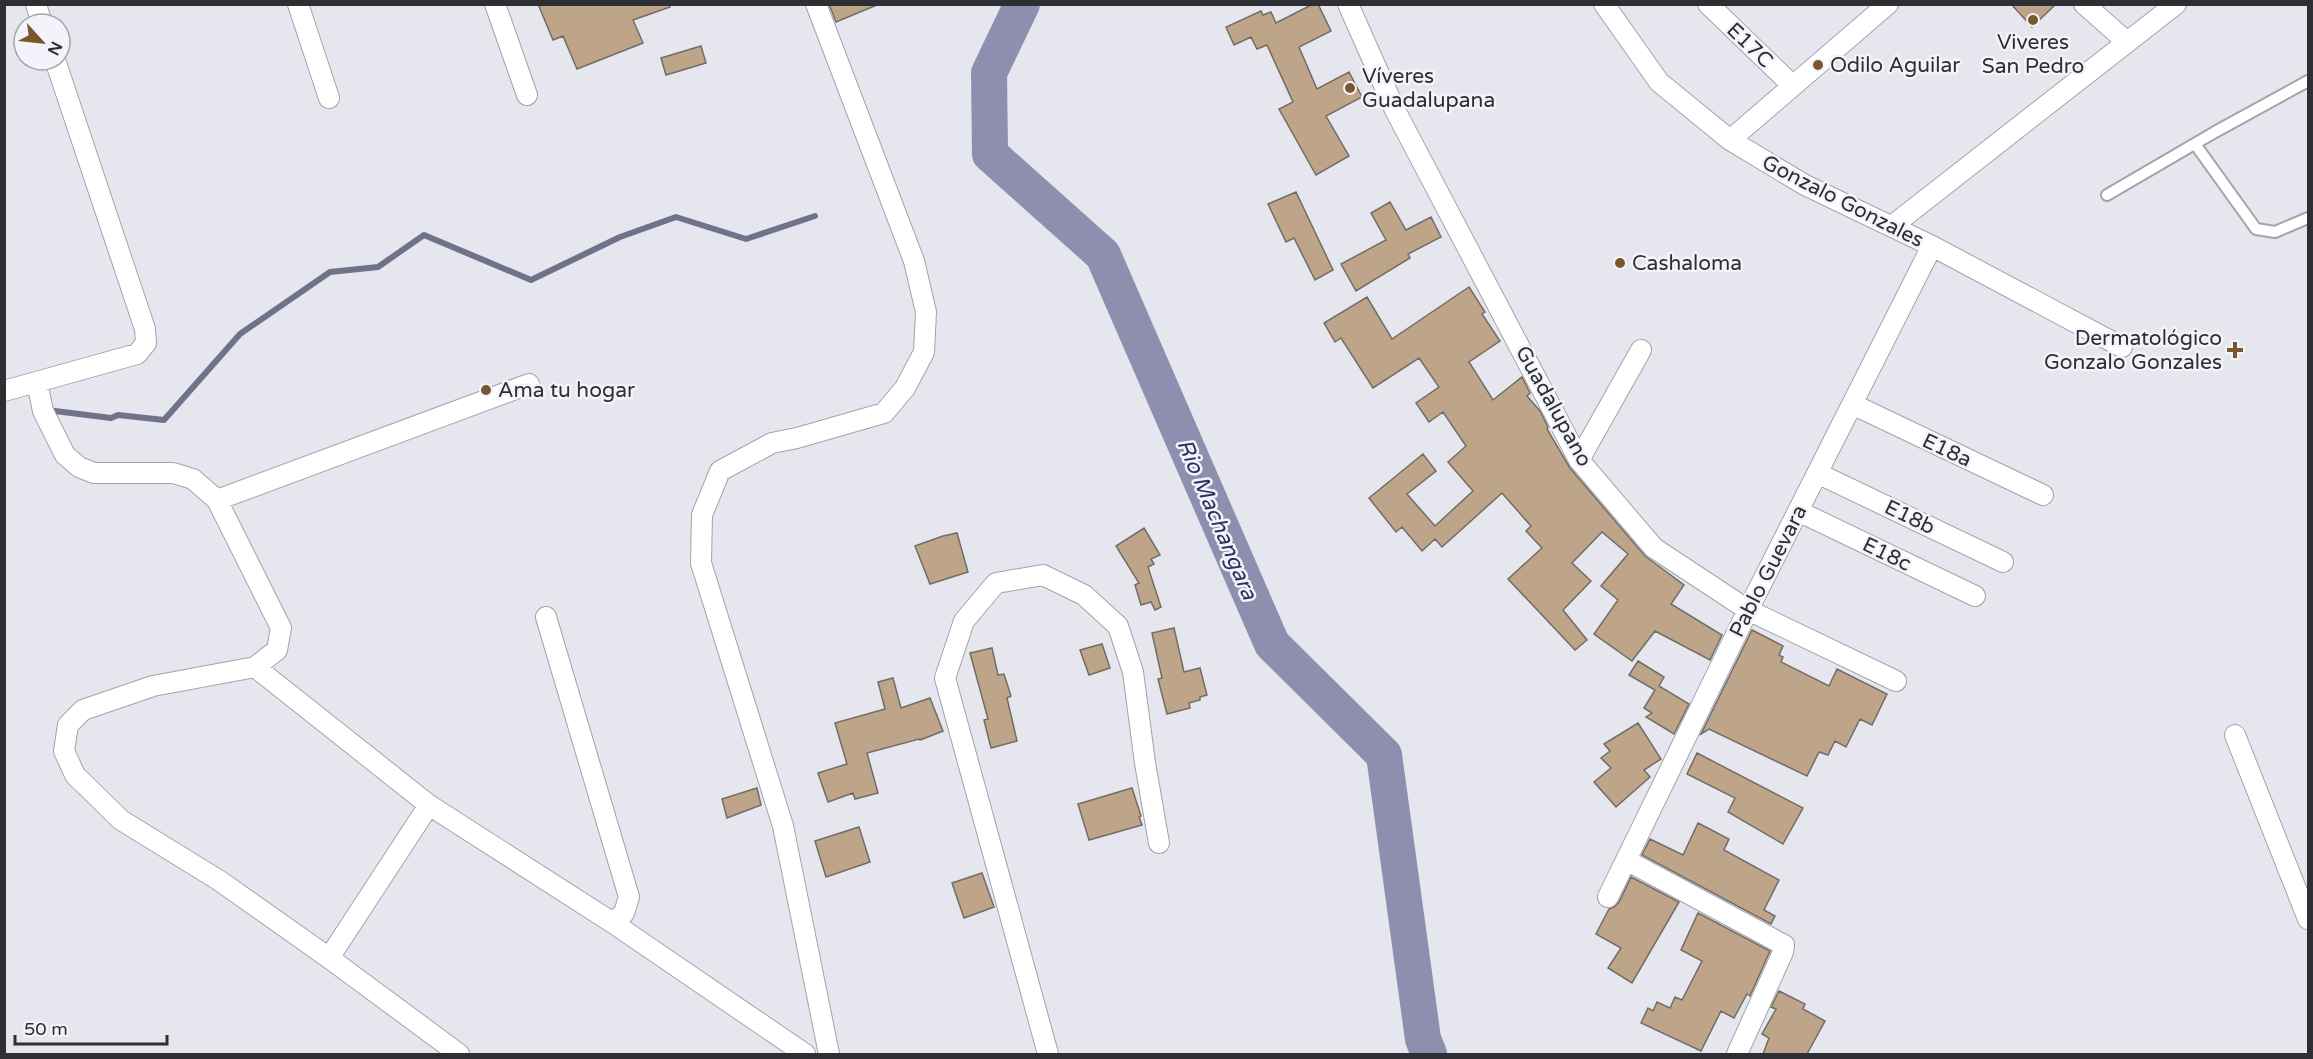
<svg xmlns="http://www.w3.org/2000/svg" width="2313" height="1059" viewBox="0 0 2313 1059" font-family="'Varela Round',sans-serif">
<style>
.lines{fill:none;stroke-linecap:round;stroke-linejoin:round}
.stream{stroke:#71728a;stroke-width:6}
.river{stroke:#8e8faf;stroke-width:36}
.building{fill:#bea589;stroke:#726c66;stroke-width:1.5}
.lane-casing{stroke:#a3a3ab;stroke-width:14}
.street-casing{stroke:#a3a3ab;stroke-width:22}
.lane{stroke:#fff;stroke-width:10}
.street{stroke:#fff;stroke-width:20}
.poi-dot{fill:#79572e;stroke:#f3f3fc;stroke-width:2}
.labels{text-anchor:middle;stroke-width:5;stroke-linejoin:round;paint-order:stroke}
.poi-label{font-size:21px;fill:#2e2f32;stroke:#f3f3fc;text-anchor:start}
.street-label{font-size:21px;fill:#2e2f32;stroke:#f3f3fc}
.water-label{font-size:22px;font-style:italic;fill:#312e5b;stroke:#f3f3fc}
</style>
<rect width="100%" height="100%" fill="#e5e6ee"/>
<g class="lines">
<!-- stream -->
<path class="stream" d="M47,410L111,418L118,415L164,420L240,334L330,272L378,267L424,235L531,280L620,237L676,217L746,239L815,216"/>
<!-- river -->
<path class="river" d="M1022,4L989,73L990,154L1103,255L1272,644L1384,755L1423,1039L1429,1054"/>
</g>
<!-- building -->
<path class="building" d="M538,4H669L670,7L633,20L643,43L577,69L563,36L553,40Z
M829,4H876L877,5L836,22Z
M1313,4H1318L1331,31L1299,47L1317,89L1349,72L1362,97L1326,116L1349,156L1316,175L1279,109L1293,102L1267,45L1257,49L1251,37L1234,45L1226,27L1261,11L1263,15L1271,12L1276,23Z
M2011,4H2056L2032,27Z
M701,46L706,63L666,75L661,58Z
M1296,192L1333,270L1315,280L1294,238L1286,242L1268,204Z
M1390,202L1406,230L1431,217L1441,237L1408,254L1410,258L1356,291L1341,264L1386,240L1371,213Z
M1469,287L1485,312L1482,314L1500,341L1469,362L1493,400L1522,377L1530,393L1527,396L1540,411L1548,427L1547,429L1570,468L1645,556L1684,585L1671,604L1722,635L1710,660L1655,631L1632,661L1594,634L1618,600L1601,586L1628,554L1602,532L1572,563L1591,581L1563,610L1587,640L1575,650L1508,579L1542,548L1526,531L1531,526L1502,493L1442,547L1435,539L1422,551L1402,527L1396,532L1369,498L1423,454L1436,471L1407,494L1435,526L1473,491L1448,462L1466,446L1443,412L1429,422L1416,403L1439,387L1419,358L1373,388L1341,338L1335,342L1324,323L1367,297L1392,339Z
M1144,528L1160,555L1151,559L1154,564L1148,567L1161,607L1155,610L1151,602L1141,605L1135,585L1139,583L1116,546Z
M957,533L968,572L930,584L915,546L943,536Z
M1174,628L1184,672L1200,668L1207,695L1200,697V700L1189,703L1190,708L1167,714L1158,679L1162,678L1152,633Z
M1752,630L1783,646L1779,655L1783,657L1781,662L1829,686L1837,669L1887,694L1872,725L1860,719L1846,747L1835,741L1828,755L1819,752L1807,776L1709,729L1701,734Z
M1102,644L1110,668L1089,675L1080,650Z
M992,648L998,675L1004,674L1011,696L1007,698L1017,741L991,748L984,720L988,719L970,653Z
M1638,661L1664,677L1659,686L1689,704L1674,734L1646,717L1652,713L1644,708L1655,690L1629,675Z
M893,678L901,708L930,698L943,731L920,740L919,739L867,753L878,793L855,799L853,793L828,802L818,773L847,764L835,723L885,709L878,682Z
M1638,723L1661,759L1644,770L1650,777L1616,807L1594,782L1611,768L1601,758L1610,751L1604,744Z
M1697,753L1803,808L1783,844L1728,812L1735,798L1687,774Z
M757,788L761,805L727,818L722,799Z
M1132,788L1141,816L1139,817L1142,825L1089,840L1078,804Z
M1698,823L1729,839L1724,850L1779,880L1764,910L1775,916L1771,924L1642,855L1650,839L1683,855Z
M859,827L870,862L826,877L815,841Z
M982,873L994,907L964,918L952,883Z
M1631,877L1679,902L1632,983L1608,968L1621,948L1596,934L1609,909L1614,907L1619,902Z
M1698,913L1770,951L1750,996L1747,994L1734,1018L1721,1011L1701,1051L1641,1023L1648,1008L1653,1011L1657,1002L1670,1008L1675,997L1682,1000L1702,961L1681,950Z
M1779,991L1805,1004L1803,1009L1825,1021L1807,1054H1763L1769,1038L1762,1034L1776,1009L1771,1007Z"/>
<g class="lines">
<defs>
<path id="lane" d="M2195,144L2256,229L2275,232L2308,218
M2107,195L2215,132L2308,81"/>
<path id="street" d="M36,4L42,24
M298,4L329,98
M495,4L527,95
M816,4L914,261L926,312L924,352L905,388L884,413L797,438L772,443L720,471L702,515L701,563L783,826L829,1054
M1348,4L1395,110L1579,460L1654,548L1748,610L1896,681
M1604,4L1659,82L1730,140L1805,185L1932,246L2122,347
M1708,4L1792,85
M2084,4L2127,42
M1730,140L1888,4
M1892,226L2176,4
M37,382L43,411L65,455L79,467L94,473H173L193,479L217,500L281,628L277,650L255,667L153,686L83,710L68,725L64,751L75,775L121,820L220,881L329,958L459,1054
M4,391L137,354L146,343L145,329L55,60
M1852,404L2043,495
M1579,460L1641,350
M1817,473L2003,562
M217,500L529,384
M1798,511L1975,596
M546,617L629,897L624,913L613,923
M255,667L429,805L613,923L805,1054
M2235,735L2308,919
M1626,860L1784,945L1783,952L1737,1054
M1608,897L1748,610L1932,246
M329,958L429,805
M1048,1054L945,678L964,621L996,583L1043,575L1084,595L1118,626L1133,672L1145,763L1159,843"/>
</defs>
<!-- lane casing -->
<use href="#lane" class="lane-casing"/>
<!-- street casing -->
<use href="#street" class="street-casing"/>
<!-- lane -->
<use href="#lane" class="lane"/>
<!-- street -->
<use href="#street" class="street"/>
</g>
<!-- markers -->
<g class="poi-dot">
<circle cx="2033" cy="20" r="6"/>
<circle cx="1818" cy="65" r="6"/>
<circle cx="1350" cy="88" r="6"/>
<circle cx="1620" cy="263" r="6"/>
<path d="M2232 341h6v6h6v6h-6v6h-6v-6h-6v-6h6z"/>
<circle cx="486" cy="390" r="6"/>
</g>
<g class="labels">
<!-- poi labels -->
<g class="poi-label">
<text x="2033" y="49" text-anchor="middle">Viveres<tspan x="2033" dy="24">San Pedro</tspan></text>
<text x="1830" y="72">Odilo Aguilar</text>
<text x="1362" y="83">Víveres<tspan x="1362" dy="24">Guadalupana</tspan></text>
<text x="1632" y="270">Cashaloma</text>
<text x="2222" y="345" text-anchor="end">Dermatológico<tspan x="2222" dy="24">Gonzalo Gonzales</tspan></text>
<text x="498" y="397">Ama tu hogar</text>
</g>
<!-- street labels -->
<g class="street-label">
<text transform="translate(1750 45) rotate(44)" y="7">E17C</text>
<text transform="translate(1843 201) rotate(27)" y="7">Gonzalo Gonzales</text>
<text transform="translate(1554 406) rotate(61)" y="7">Guadalupano</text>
<text transform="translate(1947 450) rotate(25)" y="7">E18a</text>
<text transform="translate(1910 517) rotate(26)" y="7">E18b</text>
<text transform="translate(1887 554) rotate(26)" y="7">E18c</text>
<text transform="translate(1768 571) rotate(-63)" y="7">Pablo Guevara</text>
</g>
<!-- water labels -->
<g class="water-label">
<text transform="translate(1218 519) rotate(67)" y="8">Rio Machangara</text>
</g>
</g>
<!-- border -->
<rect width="2313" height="1059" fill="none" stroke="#2e2f32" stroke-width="12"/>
<!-- north arrow -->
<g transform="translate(42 42) rotate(117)"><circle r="28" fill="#f3f3fc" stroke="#a4a5ab" stroke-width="1.5"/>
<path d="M0-4.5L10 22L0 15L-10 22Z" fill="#79572e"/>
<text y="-9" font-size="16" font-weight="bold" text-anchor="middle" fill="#2e2f32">N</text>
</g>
<!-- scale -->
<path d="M15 1035v9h152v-9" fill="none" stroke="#2e2f32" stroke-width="3"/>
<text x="24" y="1035" font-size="18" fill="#2e2f32" stroke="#f3f3fc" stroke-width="4.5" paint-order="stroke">50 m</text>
</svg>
